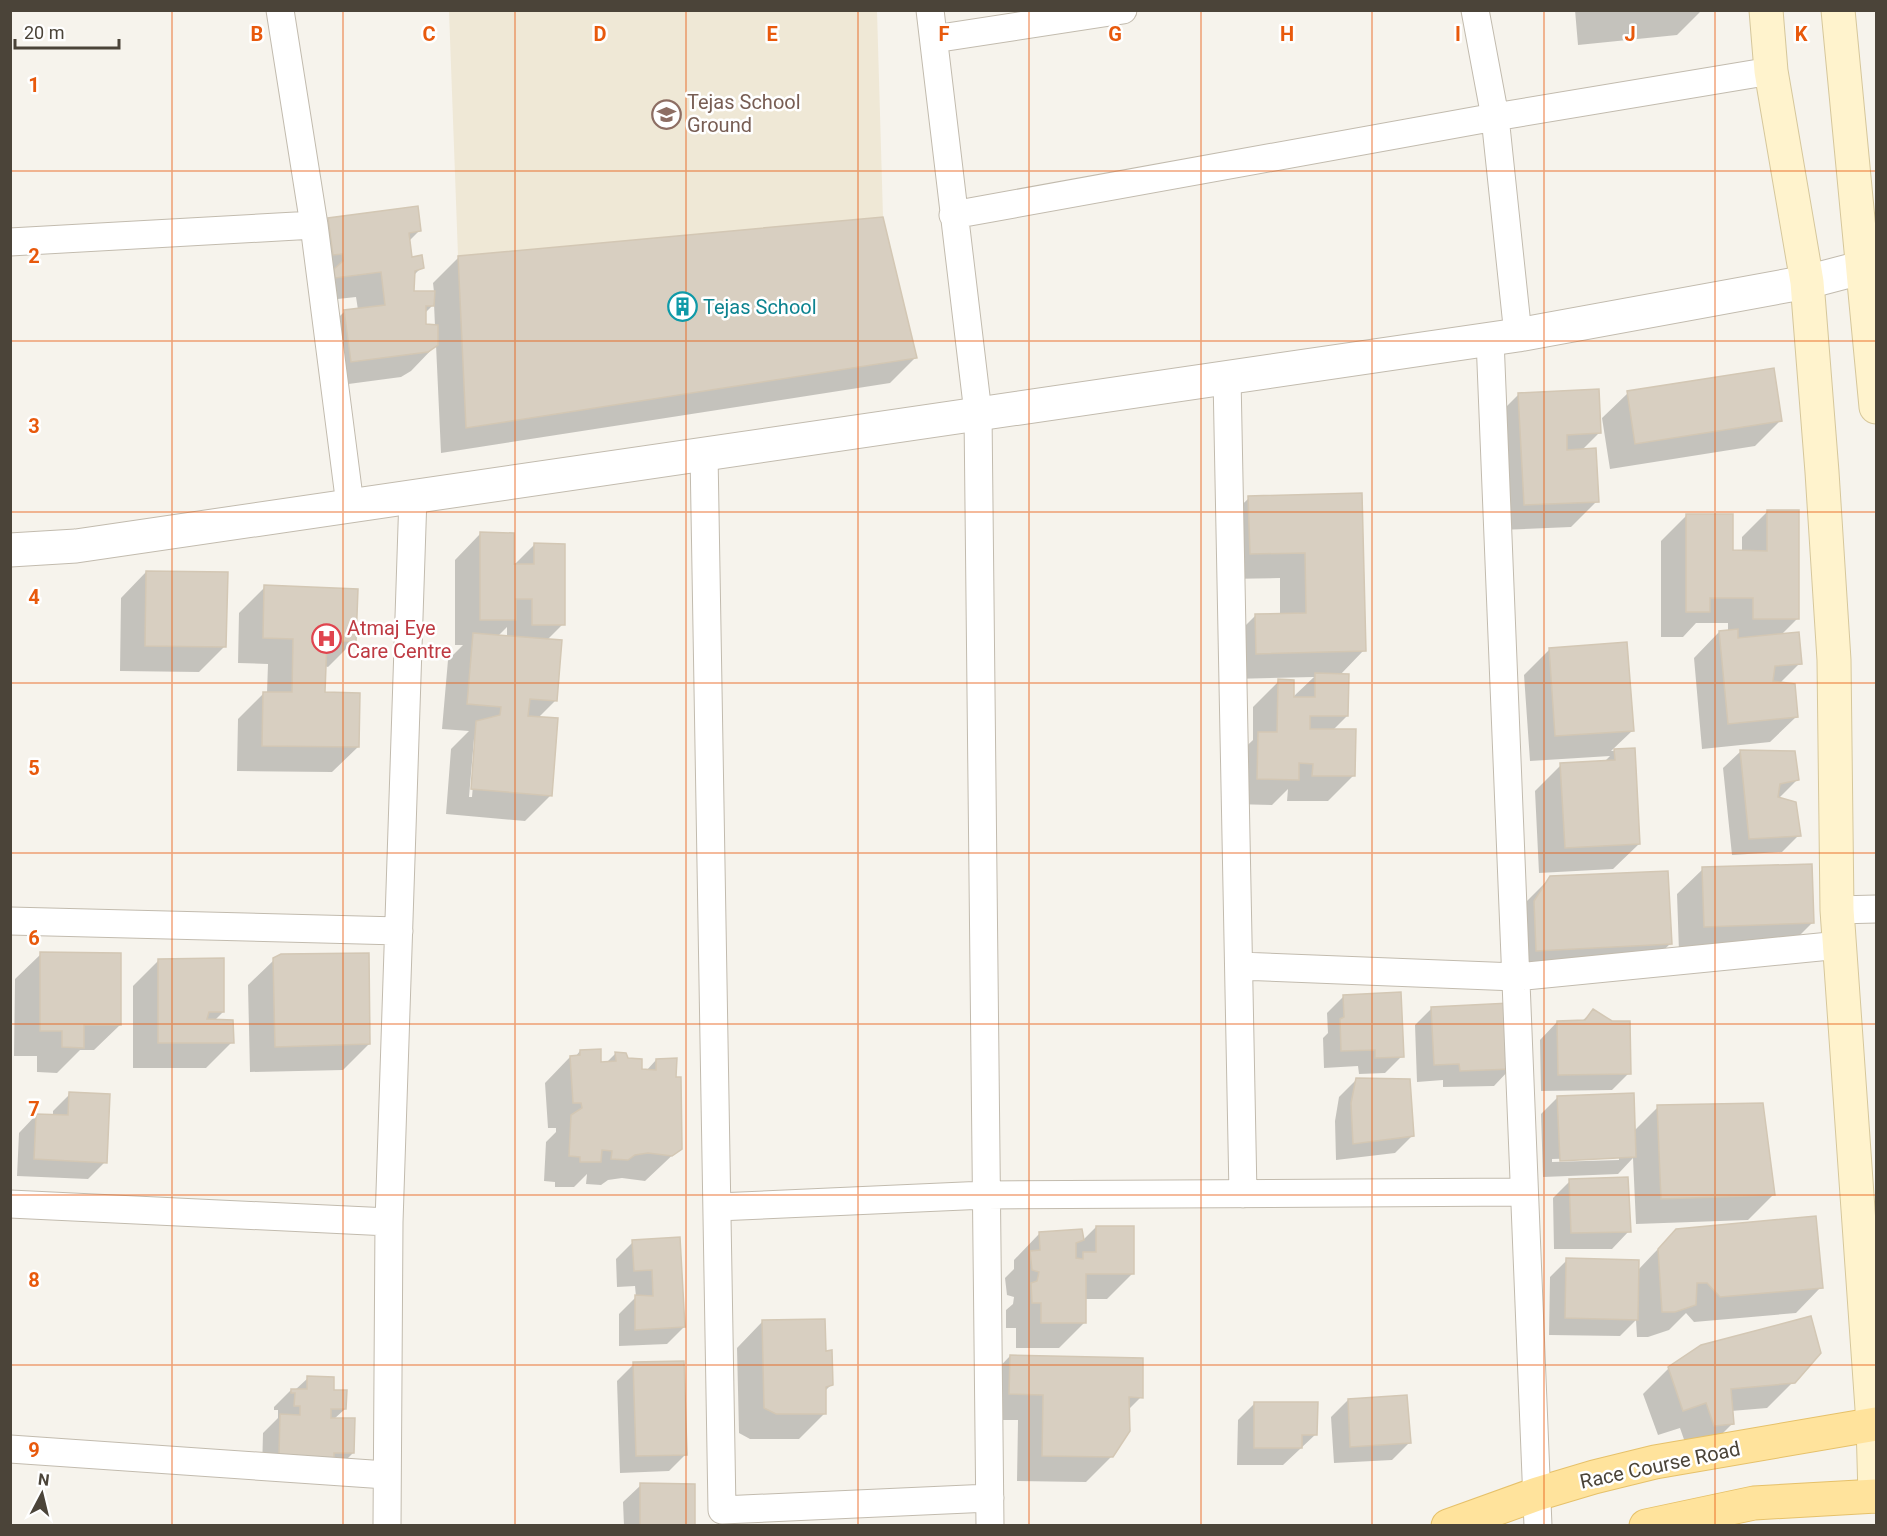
<svg xmlns="http://www.w3.org/2000/svg" width="1887" height="1536" viewBox="0 0 1887 1536" font-family="Roboto,sans-serif">
<style>
.education{fill:#efe8d6}
.shadow{fill:#0003;fill-rule:evenodd}
.building{fill:#d8cfc1;stroke:#d3c7b4;stroke-width:1.5}
.lines{fill:none;stroke-linecap:round;stroke-linejoin:round}
.minor-casing{stroke:#c2bbae;stroke-width:29}
.tertiary-casing{stroke:#c2bbae;stroke-width:35}
.secondary-casing{stroke:#d6c79b;stroke-width:35}
.primary-casing{stroke:#e6c16a;stroke-width:35}
.minor{stroke:#fff;stroke-width:27}
.tertiary{stroke:#fff;stroke-width:33}
.secondary{stroke:#fff3cd;stroke-width:33}
.primary{stroke:#ffe39c;stroke-width:33}
.grid{fill:none;stroke:#e8590c;stroke-width:1.5;stroke-opacity:0.55}
.labels{text-anchor:middle;stroke-width:5;stroke-linejoin:round;paint-order:stroke}
.education-label{font-size:20px;fill:#785e54;stroke:#fff;text-anchor:start}
.culture-label{font-size:20px;fill:#0d838f;stroke:#fff;text-anchor:start}
.health-label{font-size:20px;fill:#be3a42;stroke:#fff;text-anchor:start}
.street-label{font-size:20px;fill:#4b4439;stroke:#fff}
.grid-label{font-size:20px;text-anchor:middle;font-weight:bold;fill:#e8590c;stroke:#fff;stroke-width:5;stroke-linejoin:round;paint-order:stroke}
</style>
<rect width="100%" height="100%" fill="#f6f3ec"/>
<!-- education -->
<path class="education" d="M449,11H877L883,217L458,256Z"/>
<!-- shadow -->
<path class="shadow" d="M1575,10H1702L1677,35L1578,45Z
M329,219L419,231L409,241L411,259L422,267L413,276V292H434L433,283L459,257L915,358L890,383L441,453L436,345L411,371L401,377L326,387L319,337L345,311L358,310L356,297L310,302L309,296L318,288L308,280L303,245ZM434,304L435,326H424V314Z
M1628,393L1780,421L1755,446L1610,469L1602,418Z
M1519,394L1600,432L1581,451L1597,501L1571,527L1499,530L1493,420Z
M1360,495L1364,650L1340,675L1347,716L1332,731L1353,776L1328,801H1287L1288,789L1272,805L1232,804L1233,759L1253,740V707L1279,681L1293,697L1314,677L1231,679L1230,641L1256,615H1280V578L1225,579L1223,523L1249,498Z
M1768,511L1798,618L1781,635L1800,663L1780,683L1796,717L1770,742L1702,749L1694,658L1719,632H1728V623H1696L1683,637H1661V541L1687,515L1731,552H1742V537Z
M480,534L513,566L534,545L563,624L547,640L556,700L538,718L551,795L525,821L446,814L451,749L469,731L442,729L448,660L463,645H455V560ZM507,627V637L498,636ZM477,736L472,797H469L474,739Z
M146,572L225,646L199,672L120,671L121,598Z
M265,587L354,641L328,667L324,666L323,694L358,747L332,772L237,771L238,719L264,693H267L268,664L238,663L239,613Z
M1550,649L1632,731L1611,751L1633,750L1639,844L1613,869L1539,873L1535,791L1561,765L1603,763L1610,756L1530,761L1524,675Z
M1741,751L1797,780L1779,798L1799,835L1782,852L1732,855L1723,768Z
M1703,869L1813,922L1787,948L1679,952L1677,894Z
M1551,877L1670,944L1644,969L1511,975L1525,903Z
M41,954L120,1025L94,1050H80L57,1073L37,1072V1056H14L15,979Z
M159,960L223,1012L214,1021L232,1042L206,1068H133V986Z
M274,960L369,1044L343,1070L250,1072L248,985Z
M1344,996L1402,1056L1385,1073L1359,1074L1358,1066L1324,1068L1323,1038L1328,1033L1327,1013Z
M1432,1008L1511,1068L1494,1086L1443,1087V1080L1417,1082L1415,1025Z
M1593,1011L1611,1022L1629,1073L1612,1090L1541,1091L1540,1040L1557,1022H1581Z
M580,1051L600,1063H606L615,1054L627,1060L641,1071H646L656,1060L675,1079L680,1148L645,1181L622,1178L608,1180L601,1185L586,1184L587,1174L574,1187H555V1182L544,1181L546,1142L556,1132V1128H548L545,1083L570,1057H575Z
M1356,1080L1412,1136L1395,1153L1336,1160L1335,1121L1339,1097Z
M70,1094L105,1162L88,1179L17,1176L19,1133L36,1115L53,1116V1111Z
M1558,1097L1634,1131L1658,1107L1774,1194L1748,1220L1636,1224L1633,1158L1618,1174L1543,1177L1541,1114ZM1619,1157V1160L1552,1162V1159Z
M1570,1181L1629,1231L1612,1249H1554L1553,1198Z
M1096,1227L1133,1273L1107,1299H1085V1322L1059,1348H1016V1328H1006V1310L1013,1304L1014,1297L1007,1295L1005,1278L1014,1269V1260L1039,1234L1081,1230L1082,1241Z
M1676,1230L1821,1287L1796,1313L1694,1322L1686,1313L1669,1330L1648,1337H1637L1636,1320L1620,1336L1549,1335L1550,1277L1567,1260L1638,1270Z
M679,1239L684,1327L667,1344L619,1346V1314L636,1297L635,1286L617,1287L616,1259L633,1242Z
M762,1322L825,1352L832,1384L825,1391V1413L799,1439H750L739,1433L737,1348Z
M1010,1356L1141,1397L1128,1410L1112,1456L1086,1482L1017,1481L1018,1420H984L985,1382Z
M634,1364L686,1454L669,1471L620,1473L617,1381Z
M1669,1368L1793,1382L1767,1408L1731,1411L1732,1424L1707,1449L1688,1451L1680,1428L1658,1435L1643,1394Z
M308,1378L333,1391L345,1409L334,1419L353,1453L336,1470L262,1471L263,1433L278,1418V1410H274V1407L291,1390H295Z
M1348,1400L1409,1443L1392,1460L1334,1463L1331,1417Z
M1255,1403L1316,1434L1283,1465H1237L1238,1420Z
M641,1485L693,1526H624L623,1502Z"/>
<!-- building -->
<path class="building" d="M418,206L421,231L409,233L412,257L422,255L424,268L415,271L414,291H435L434,306H426V324L438,325V345L428,352L351,362L344,310L385,305L381,272L335,278L334,269L343,261L342,254L333,255L328,218Z
M883,217L917,358L466,428L458,256Z
M1774,368L1782,421L1635,444L1627,391Z
M1599,389L1601,433L1567,435V450L1596,448L1599,502L1524,505L1518,393Z
M1362,493L1366,651L1256,654L1255,614L1306,613L1305,553L1250,554L1248,496Z
M1767,510H1799V619H1753V598H1710V612H1686V514H1733V550L1767,551Z
M480,532L514,533V564H534V543L565,544V625H532V599H516V620H480Z
M146,571L228,572L226,647L145,646Z
M264,585L358,589L356,642L327,640L325,692L360,693L359,747L262,746L263,692H292L293,639L263,638Z
M1738,629V638L1799,632L1802,664L1775,666L1773,681L1795,684L1798,717L1728,724L1719,631Z
M473,633L562,640L557,701L530,699L528,716L558,718L552,796L471,789L476,721L500,715L501,707L467,704Z
M1627,642L1634,731L1555,736L1549,648Z
M1315,673L1349,674L1348,716H1310V729H1356L1355,776H1312L1313,764L1299,763V780L1257,779L1258,732H1277L1278,679L1294,680V697H1315Z
M1635,748L1640,844L1565,848L1560,763L1615,760L1614,749Z
M1740,750L1795,751L1799,780L1780,784L1778,797L1796,802L1801,836L1749,839Z
M1812,864L1814,923L1704,927L1702,867Z
M1668,871L1672,944L1536,951L1534,901L1550,876Z
M40,952L121,953V1025H84V1048L62,1047V1031H40Z
M369,953L370,1044L275,1047L273,958L281,954Z
M224,958V1012H209L207,1019L233,1020L234,1043H158V959Z
M1401,992L1404,1057L1375,1058V1050L1341,1051L1340,1019L1344,1017L1343,995Z
M1510,1003L1512,1069L1460,1071L1459,1064L1434,1065L1431,1007Z
M1593,1009L1612,1021H1630L1631,1074L1558,1075L1557,1021L1585,1020Z
M601,1049V1062L616,1061L615,1052L626,1053L628,1058L642,1059V1069L656,1070V1059L677,1058L676,1077H681L682,1149L672,1156L648,1153L635,1155L628,1160L611,1159L612,1151L602,1150L601,1162H580V1157L569,1156L571,1115L582,1108L581,1103H573L570,1056L580,1055V1050Z
M1356,1078L1410,1079L1414,1136L1353,1144L1351,1103Z
M69,1092L110,1094L107,1163L34,1159L36,1114L68,1115Z
M1634,1093L1636,1157L1560,1161L1557,1096Z
M1763,1103L1775,1195L1661,1199L1657,1105Z
M1628,1177L1631,1232L1571,1233L1569,1179Z
M1816,1216L1823,1288L1720,1297L1707,1283H1697L1696,1305L1675,1312H1662L1658,1249L1676,1229Z
M1096,1226H1134V1274H1086V1323H1041V1303H1032L1031,1283L1037,1281L1039,1272L1032,1270L1030,1251L1040,1250L1039,1232L1082,1229L1084,1240L1076,1243V1258L1083,1259V1252H1096Z
M680,1237L685,1327L635,1330V1295L653,1296L652,1270L634,1271L632,1240Z
M1566,1258L1639,1260L1638,1320L1565,1318Z
M1811,1316L1821,1353L1795,1383L1731,1389L1734,1424L1714,1426L1706,1403L1683,1411L1668,1367L1701,1345Z
M825,1319L826,1351L832,1350L833,1385L826,1387V1414H776L764,1408L762,1320Z
M1010,1355L1143,1358V1398L1129,1397L1130,1431L1113,1457L1042,1456L1043,1395L1009,1394Z
M684,1361L687,1455L636,1456L633,1362Z
M307,1376L334,1377V1390H347L346,1409H331V1418H355L354,1453H334V1463L297,1462V1455H279L280,1414L300,1415V1406H294L295,1393H291V1389H307Z
M1407,1395L1411,1443L1350,1447L1348,1399Z
M1254,1402H1318L1317,1435H1302V1448H1254Z
M640,1483L695,1484V1526H640Z"/>
<g class="lines">
<defs>
<path id="minor" d="M280,10L314,225L350,505
M930,10L978,413L990,1526
M1475,10L1495,117L1518,335
M934,39L1123,10
M953,215L1495,117L1771,71
M10,242L314,225
M1490,339L1538,1526
M1227,377L1243,1194
M704,453L722,1510L990,1498
M1837,910L1876,909
M10,921L399,931
M1239,966L1516,977L1840,945
M10,1204L389,1222
M717,1207L986,1195L1524,1192
M10,1449L386,1475
M387,1526L389,1222L413,496"/>
<path id="tertiary" d="M10,550L76,546L1518,335L1807,282L1864,267"/>
<path id="secondary" d="M1766,10L1771,71L1807,282L1822,472L1834,660L1837,910L1873,1423L1875,1496
M1838,10L1876,407"/>
<path id="primary" d="M1448,1526L1537,1494L1594,1477L1655,1462L1876,1424
M1646,1526L1754,1503L1876,1496"/>
</defs>
<!-- minor casing -->
<use href="#minor" class="minor-casing"/>
<!-- tertiary casing -->
<use href="#tertiary" class="tertiary-casing"/>
<!-- secondary casing -->
<use href="#secondary" class="secondary-casing"/>
<!-- primary casing -->
<use href="#primary" class="primary-casing"/>
<!-- minor -->
<use href="#minor" class="minor"/>
<!-- tertiary -->
<use href="#tertiary" class="tertiary"/>
<!-- secondary -->
<use href="#secondary" class="secondary"/>
<!-- primary -->
<use href="#primary" class="primary"/>
</g>
<!-- grid -->
<path class="grid" d="M172,10V1526M343,10V1526M515,10V1526M686,10V1526M858,10V1526M1029,10V1526M1201,10V1526M1372,10V1526M1544,10V1526M1715,10V1526M10,171H1876M10,341H1876M10,512H1876M10,683H1876M10,853H1876M10,1024H1876M10,1195H1876M10,1365H1876"/>
<!-- icons -->
<defs>
<symbol id="school-ring" viewBox="-11 -11 22 22"><circle r="9.5" fill="#fff" stroke="#8d6e63" stroke-width="1.5"/><path d="M0-5L7-2L0 1L-7-2ZM-4 1L0 2.5L4 1V4Q0 6-4 4Z" fill="#8d6e63"/></symbol>
<symbol id="building-ring" viewBox="-11 -11 22 22"><circle r="9.5" fill="#fff" stroke="#0f9aa8" stroke-width="1.5"/><path d="M-4-6H4V6H1V3H-1V6H-4ZM-2.5-4.3h1.7v1.8h-1.7ZM.8-4.3h1.7v1.8H.8ZM-2.5-1h1.7V.8h-1.7ZM.8-1h1.7V.8H.8Z" fill="#0f9aa8"/></symbol>
<symbol id="hospital-ring" viewBox="-11 -11 22 22"><circle r="9.5" fill="#fff" stroke="#e0444e" stroke-width="1.5"/><path d="M-5-5h3v3.5h4V-5h3V5h-3V1.5h-4V5h-3Z" fill="#e0444e"/></symbol>
</defs>
<g fill-rule="evenodd">
<use href="#school-ring" x="650" y="98" width="33" height="33"/>
<use href="#building-ring" x="666" y="290" width="33" height="33"/>
<use href="#hospital-ring" x="310" y="622" width="33" height="33"/>
</g>
<g class="labels">
<!-- education labels -->
<g class="education-label">
<text x="687" y="109">Tejas School<tspan x="687" dy="23">Ground</tspan></text>
</g>
<!-- culture labels -->
<g class="culture-label">
<text x="703" y="314">Tejas School</text>
</g>
<!-- health labels -->
<g class="health-label">
<text x="347" y="635">Atmaj Eye<tspan x="347" dy="23">Care Centre</tspan></text>
</g>
<!-- street labels -->
<g class="street-label">
<text transform="translate(1660 1465) rotate(-12)" y="7">Race Course Road</text>
</g>
</g>
<g class="grid-label">
<text x="257" y="41">B</text>
<text x="429" y="41">C</text>
<text x="600" y="41">D</text>
<text x="772" y="41">E</text>
<text x="944" y="41">F</text>
<text x="1115" y="41">G</text>
<text x="1287" y="41">H</text>
<text x="1458" y="41">I</text>
<text x="1630" y="41">J</text>
<text x="1801" y="41">K</text>
<text x="34" y="92">1</text>
<text x="34" y="263">2</text>
<text x="34" y="433">3</text>
<text x="34" y="604">4</text>
<text x="34" y="775">5</text>
<text x="34" y="945">6</text>
<text x="34" y="1116">7</text>
<text x="34" y="1287">8</text>
<text x="34" y="1457">9</text>
</g>
<!-- border -->
<rect width="1887" height="1536" fill="none" stroke="#4b4439" stroke-width="24"/>
<!-- north arrow -->
<g transform="translate(42 1494) rotate(7)" stroke="#ffffff" stroke-width="4.5" paint-order="stroke">
<path d="M0-4.5L10 22L0 15L-10 22Z" fill="#4b4439"/>
<text y="-9" font-size="16" font-weight="bold" text-anchor="middle" fill="#4b4439">N</text>
</g>
<!-- scale -->
<path d="M15 39v9h104v-9" fill="none" stroke="#4b4439" stroke-width="3"/>
<text x="24" y="39" font-size="18" fill="#4b4439" stroke="#ffffff" stroke-width="4.5" paint-order="stroke">20 m</text>
</svg>
